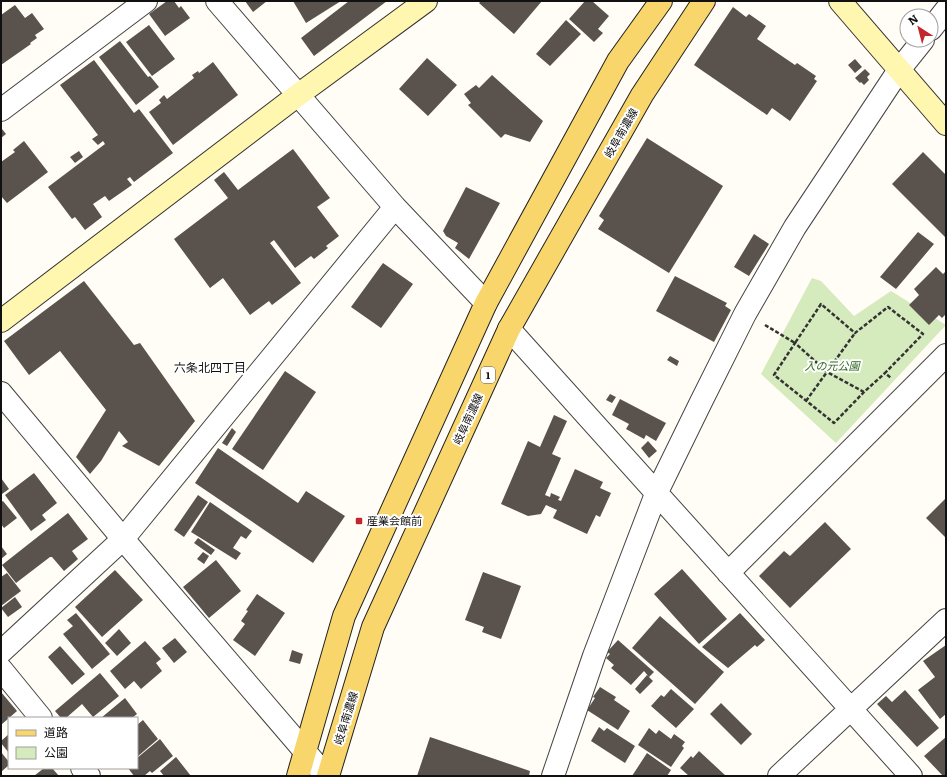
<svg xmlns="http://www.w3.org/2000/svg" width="947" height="777" viewBox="0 0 947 777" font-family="Literata,'Noto Sans JP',serif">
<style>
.green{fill:#d5ebbd}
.building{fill:#5a524d}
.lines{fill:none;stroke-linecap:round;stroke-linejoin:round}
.street-casing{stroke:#444;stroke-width:24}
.secondary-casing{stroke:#333;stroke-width:24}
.primary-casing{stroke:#222;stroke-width:24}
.path{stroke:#333;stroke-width:2.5;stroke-dasharray:4 2;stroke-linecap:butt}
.street{stroke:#fff;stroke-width:22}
.secondary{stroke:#fff6b0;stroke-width:22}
.primary{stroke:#f9d66b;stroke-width:22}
.poi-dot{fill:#c4262e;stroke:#fff;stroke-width:1.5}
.labels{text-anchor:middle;stroke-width:4;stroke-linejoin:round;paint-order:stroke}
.shield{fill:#fff;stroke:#585858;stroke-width:1}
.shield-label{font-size:10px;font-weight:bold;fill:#111}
.street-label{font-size:11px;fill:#111;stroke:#fff}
.park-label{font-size:11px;font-style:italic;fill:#2f6b1f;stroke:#fff}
.poi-label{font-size:11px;fill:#111;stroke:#fff;text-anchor:start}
.neighbourhood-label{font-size:12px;fill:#111;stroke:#fff}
</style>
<rect width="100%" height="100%" fill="#fffdf5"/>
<!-- green -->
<path class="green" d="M812,278L821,281L854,316L891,291L946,325L836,443L761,374Z"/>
<!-- building -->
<path class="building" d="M167,1H174L179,8L181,6L190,18L165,36L149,14Z
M245,1H267L253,12Z
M293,1H341L306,23Z
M349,1H387L314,56L301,38Z
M481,1H542L514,34L479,3Z
M585,1H592L609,16L598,29L603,33L594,42L569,19Z
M15,5L25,18L32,13L44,29L35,35L37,38L30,43L31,44L1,65V15Z
M733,7L746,17L749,14L766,26L757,39L795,65L797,63L816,76L814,79L817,81L790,121L772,108L767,115L694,65Z
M566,20L581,34L550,66L536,54Z
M149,25L175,59L152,76L126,42Z
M120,41L148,77L150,76L159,87L136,105L99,57Z
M427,58L457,85L428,116L399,89Z
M855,59L862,67L855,73L848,65Z
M94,60L134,113L139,109L173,153L134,182L130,177L127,179L132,185L109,201L105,196L93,204L102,217L85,230L75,217L72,219L48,187L105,144L103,141L98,145L92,139L98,135L60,85Z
M213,62L238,95L173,145L149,112L161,103L159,100L164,95L167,99L194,78L192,75L198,71L199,73Z
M865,69L870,74L867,77L869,80L864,85L861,82L860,83L855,78Z
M492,75L543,121L530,142L505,134L501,138L468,105L471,103L464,94L476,85L479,88Z
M2,129L6,134L1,138V130Z
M647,138L723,186L669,273L598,229L604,220L599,216Z
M24,141L48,172L7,203L1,196V162L15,152L13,150Z
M293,149L330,198L317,207L339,236L326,246L328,248L314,259L311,256L295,268L274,240L270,243L301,283L272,305L269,301L250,315L223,278L210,288L174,239L228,198L214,180L224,172L238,190Z
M79,151L83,157L75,163L70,157Z
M923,152L946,175V238L892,184Z
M466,187L500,203L469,259L455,248L458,243L446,236L443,231Z
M918,232L934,244L896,289L880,277Z
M754,234L769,244L749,276L734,267Z
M383,263L413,284L381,328L351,307Z
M936,267L943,274L946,271V314L942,318L939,315L929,325L909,305L919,295L914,289Z
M675,276L727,303L725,306L731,310L714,342L656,311Z
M84,281L134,345L140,343L195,421L159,466L122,446L128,442L119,431L101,461L90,474L76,457L106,410L60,351L29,375L4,341Z
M670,356L679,361L677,366L667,360Z
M285,371L316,392L263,470L232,449Z
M610,394L616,397L612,403L606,400Z
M620,399L666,423L656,441L646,435L644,439L626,429L629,424L612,415Z
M554,415L567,421L552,454L561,458L545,495L550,497L551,493L560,497L558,500L561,501L575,469L603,482L600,488L611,493L600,517L596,515L587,534L553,518L557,510L546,505L541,514L528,516L501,504L528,441L540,447Z
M232,428L236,432L227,446L222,443Z
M648,441L657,451L649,458L641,448Z
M218,448L298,503L306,491L345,516L313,563L195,483Z
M34,473L57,503L42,515L46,520L31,531L5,495Z
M1,478L9,489L2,494L1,493Z
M198,495L208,502L184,537L174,530Z
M946,498V538L926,518Z
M3,501L17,518L4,528L1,524V502Z
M210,502L252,531L246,539L241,536L233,548L241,553L236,560L191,532Z
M68,513L88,539L72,551L78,559L64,571L52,557H50L16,583L2,565Z
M825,522L851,549L790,608L759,576L784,551L790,556Z
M198,538L215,550L211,555L194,543Z
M1,546L7,554L1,559Z
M203,552L209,556L204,564L197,559Z
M216,560L241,591L209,618L183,587Z
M682,569L727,619L699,644L654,594Z
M115,570L143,600L102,637L75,607Z
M483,572L521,586L501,639L482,632L484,627L465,620Z
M7,573L21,591L1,606V577Z
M257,594L285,613L255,656L233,640L245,624L241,621L248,611L246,610Z
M15,597L22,607L8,617L1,608Z
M76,613L110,654L92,669L63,634L73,626L67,620Z
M740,613L765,640L757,647L755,645L728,668L702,647Z
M660,616L724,672L695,704L632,648Z
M119,629L131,643L117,656L105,643Z
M175,638L187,652L174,663L162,648Z
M618,640L654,672L649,677L644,671L631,685L611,668L614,665L606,658L610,654L607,652Z
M145,641L161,659L156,663L162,671L141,689L134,681L125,689L110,671Z
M946,645V714L940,719L918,690L935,677L923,661Z
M60,646L85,674L72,685L48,657Z
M292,650L303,654L300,664L289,661Z
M100,673L119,696L93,717L82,704L66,718H61L55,711Z
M647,675L653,681L640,694L635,689Z
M600,687L616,697L614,700L630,711L618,730L587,710L595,698L593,697Z
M671,689L694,709L676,728L651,706L661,695L664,697Z
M905,690L939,728L917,747L877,704L886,696L892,702Z
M1,692L17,711L1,725Z
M125,698L137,714L132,718H101Z
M721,703L752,734L741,745L710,714Z
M143,720L158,739L137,757V725Z
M599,727L604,731L607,728L635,746L625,763L591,741Z
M649,728L656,734L659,730L671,739L674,734L685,742L682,746L684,748L671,767L638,745Z
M9,734V753L1,743V741Z
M430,737L530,771L529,776H417Z
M946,737V776H943L924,756Z
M160,739L173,756L152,773L150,771L144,776H134L128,768H137V758Z
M699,751L726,776H689L680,768L691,756L693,758Z
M1,752L9,762V765L1,772Z
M647,753L671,770L667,776H632Z
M176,757L191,776H164L160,771Z
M44,768H52L59,776H34Z"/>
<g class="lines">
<defs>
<path id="street" d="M217,1L395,207L486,303
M931,29L946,10
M1,110L146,1
M509,329L911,776
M1,393L123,539L326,776
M728,573L946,355
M1,652L123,539L395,207
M1,669L41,718
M82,768L89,776
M553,776L594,656L656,494L701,402L745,314L795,227L899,70L923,40
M779,776L946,620"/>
<path id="secondary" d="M840,1L946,124
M1,321L298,95L426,1"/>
<path id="primary" d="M298,776L344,616L486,303L618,61L661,1
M328,776L373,627L509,329L642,95L704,1"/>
</defs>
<!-- street casing -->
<use href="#street" class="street-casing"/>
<!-- secondary casing -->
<use href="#secondary" class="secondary-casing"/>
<!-- primary casing -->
<use href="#primary" class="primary-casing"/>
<!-- path -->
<path class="path" d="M765,325L795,343L821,304L855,333L888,307L923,334L885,373L891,378
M864,392L827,372L795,343L774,375L834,423L864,392L885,373
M806,401L855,333"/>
<!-- street -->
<use href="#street" class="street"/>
<!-- secondary -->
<use href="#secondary" class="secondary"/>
<!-- primary -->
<use href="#primary" class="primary"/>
</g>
<!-- markers -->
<rect class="poi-dot" x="355" y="517" width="8" height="8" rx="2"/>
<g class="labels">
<!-- shield labels -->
<rect class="shield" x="481" y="367" width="14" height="16" rx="3"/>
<g class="shield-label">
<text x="488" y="379">1</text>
</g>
<!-- street labels -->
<g class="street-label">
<text transform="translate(621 133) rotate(-60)" y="4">岐阜南濃線</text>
<text transform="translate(468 419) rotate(-65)" y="4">岐阜南濃線</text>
<text transform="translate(346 718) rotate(-73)" y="4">岐阜南濃線</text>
</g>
<!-- park labels -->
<g class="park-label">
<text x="832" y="370">入の元公園</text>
</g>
<!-- poi labels -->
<g class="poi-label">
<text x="367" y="525">産業会館前</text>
</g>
<!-- neighbourhood labels -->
<g class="neighbourhood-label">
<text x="210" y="372">六条北四丁目</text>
</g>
</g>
<!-- border -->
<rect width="947" height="777" fill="none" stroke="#111111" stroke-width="4"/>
<!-- legend -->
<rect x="8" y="717" width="130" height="52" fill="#ffffff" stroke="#a0a0a0"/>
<rect x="16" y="730" width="20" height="6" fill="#f9d66b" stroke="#a0a0a0"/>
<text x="44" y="737" font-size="12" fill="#111111">道路</text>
<rect x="16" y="747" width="20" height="12" fill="#d5ebbd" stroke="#a0a0a0"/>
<text x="44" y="757" font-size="12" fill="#111111">公園</text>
<!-- north arrow -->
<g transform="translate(919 28) rotate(324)"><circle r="19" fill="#ffffff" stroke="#a0a0a0"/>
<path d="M0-3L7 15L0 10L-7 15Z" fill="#c4262e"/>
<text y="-6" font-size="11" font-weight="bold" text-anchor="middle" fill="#111111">N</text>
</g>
</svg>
